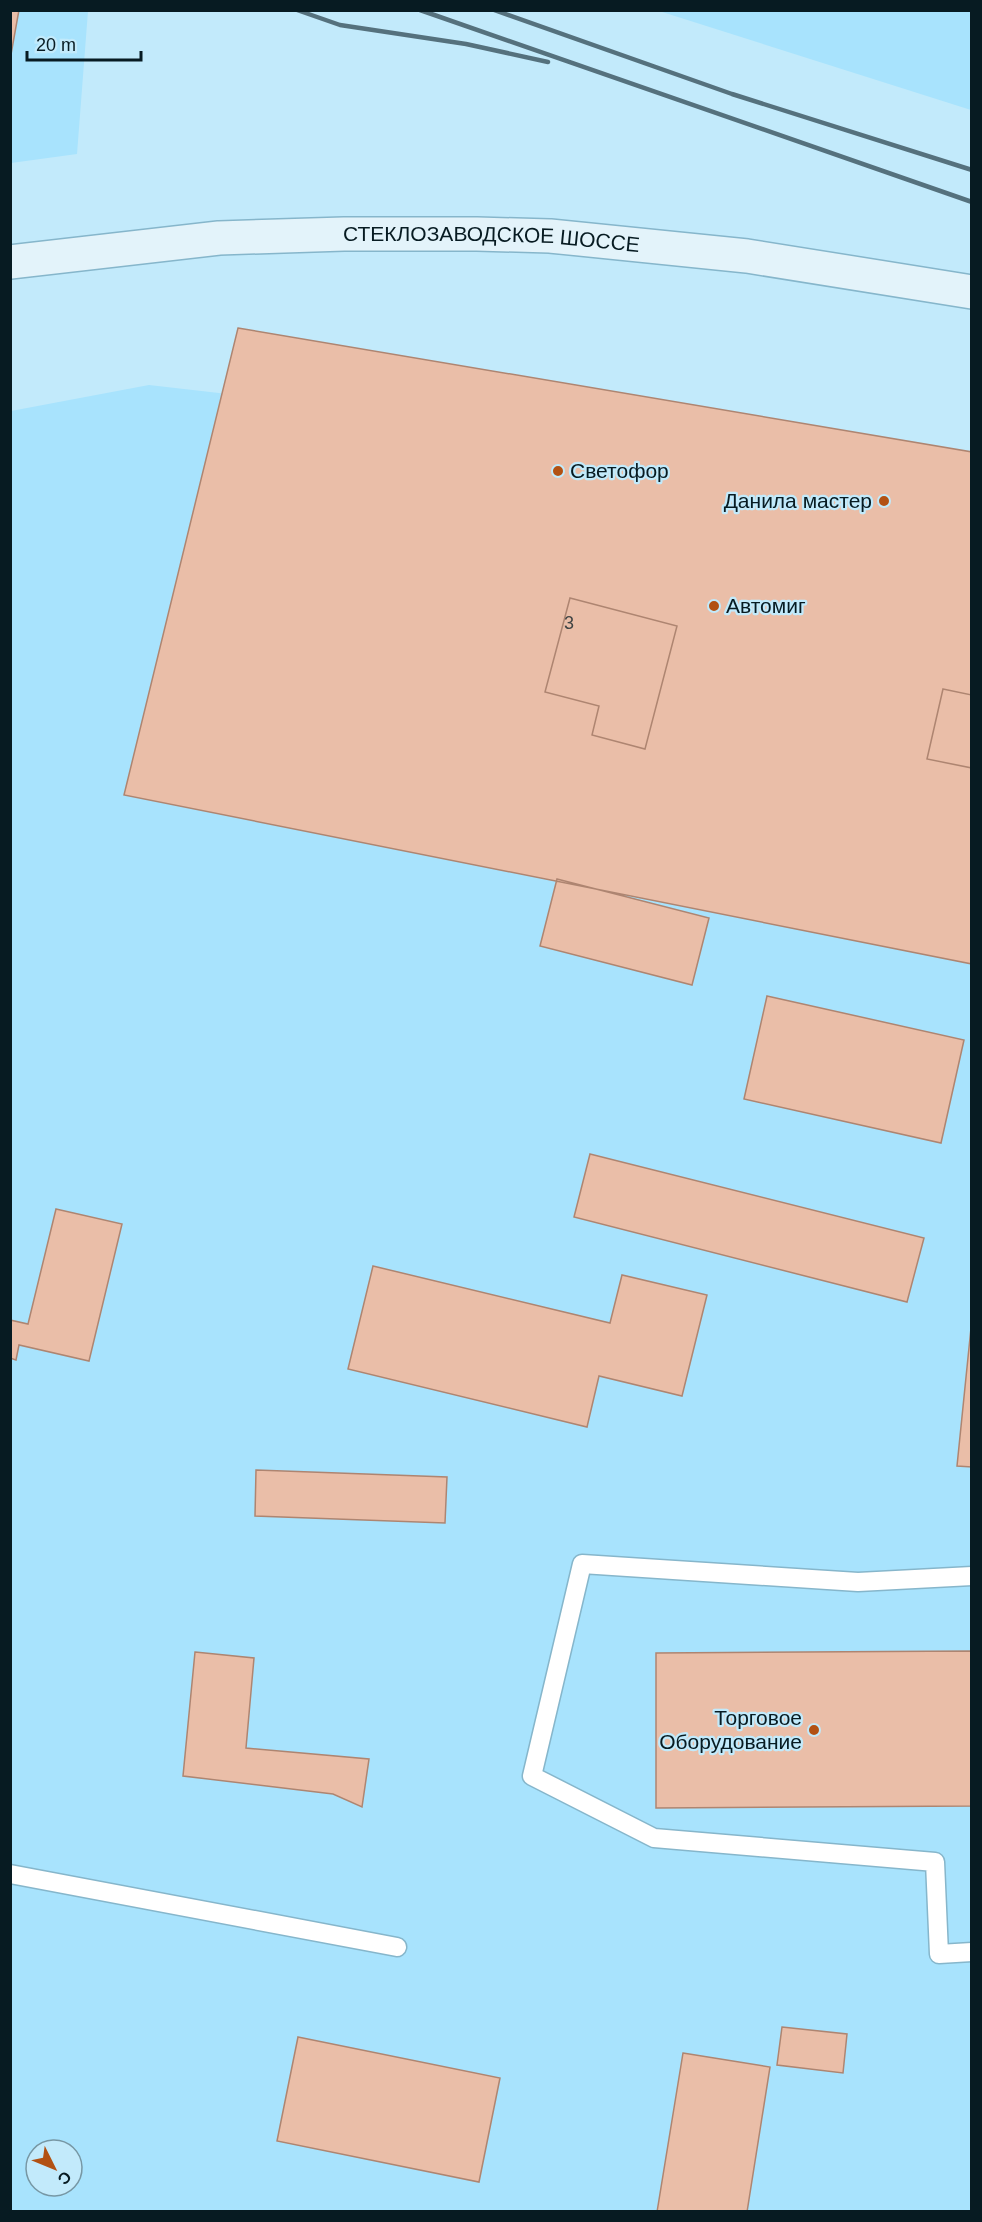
<svg xmlns="http://www.w3.org/2000/svg" width="982" height="2222" viewBox="0 0 982 2222" font-family="Helvetica,sans-serif">
<style>
.built{fill:#a8e3fd;fill-rule:evenodd}
.building{fill:#eabea8;stroke:#ae8571;stroke-width:1.5}
.lines{fill:none;stroke-linecap:round;stroke-linejoin:round}
.service-casing{stroke:#86b6cb;stroke-width:21}
.secondary-casing{stroke:#86b6cb;stroke-width:36}
.service{stroke:#fff;stroke-width:18}
.secondary{stroke:#e3f3fa;stroke-width:33}
.rail{stroke:#55717d;stroke-width:4.5}
.poi-dot{fill:#b25113;stroke:#c2eafb;stroke-width:2}
.labels{text-anchor:middle;stroke-width:4.5;stroke-linejoin:round;paint-order:stroke}
.number-label{font-size:18px;fill:#404444}
.street-label{font-size:21px;fill:#071b22;stroke:#c2eafb}
.poi-label{font-size:21px;fill:#071b22;stroke:#c2eafb;text-anchor:start}
</style>
<rect width="100%" height="100%" fill="#c2eafb"/>
<!-- built -->
<path class="built" d="M10,11H88L77,154L11,163Z
M659,11H971V110Z
M149,385L971,480V2211L11,2212V411ZM36,2150H72V2186H36Z"/>
<!-- building -->
<path class="building" d="M10,10H19L10,60Z
M238,328L972,452V964L124,795Z
M570,598L677,626L645,749L592,735L599,706L545,692Z
M943,689L972,695V768L927,759Z
M557,879L709,918L692,985L540,946Z
M767,996L964,1040L941,1143L744,1099Z
M590,1154L924,1238L907,1302L574,1217Z
M56,1209L122,1224L89,1361L19,1345L16,1360L10,1358V1320L28,1324Z
M373,1266L610,1323L622,1275L707,1295L682,1396L599,1376L587,1427L348,1369Z
M971,1328H972V1467L957,1466Z
M256,1470L447,1477L445,1523L255,1516Z
M972,1651V1806L656,1808V1653Z
M195,1652L254,1658L246,1748L369,1759L362,1807L333,1794L183,1776Z
M782,2027L847,2034L843,2073L777,2065Z
M298,2037L500,2078L479,2182L277,2141Z
M683,2053L770,2067L747,2212H657Z"/>
<g class="lines">
<defs>
<path id="service" d="M972,1576L858,1582L582,1564L532,1776L654,1838L935,1862L939,1954L972,1952
M10,1874L397,1947"/>
<g id="secondary">
<path id="s1" d="M10,262L219,238L344,234H477L550,236L747,256L972,292"/>
</g>
</defs>
<!-- service casing -->
<use href="#service" class="service-casing"/>
<!-- secondary casing -->
<use href="#secondary" class="secondary-casing"/>
<!-- service -->
<use href="#service" class="service"/>
<!-- secondary -->
<use href="#secondary" class="secondary"/>
<!-- rail -->
<path class="rail" d="M297,10L340,25L466,44L548,62
M420,10L972,202
M494,10L732,94L972,170"/>
</g>
<!-- markers -->
<g class="poi-dot">
<circle cx="558" cy="471" r="6"/>
<circle cx="884" cy="501" r="6"/>
<circle cx="714" cy="606" r="6"/>
<circle cx="814" cy="1730" r="6"/>
</g>
<g class="labels">
<!-- number labels -->
<g class="number-label">
<text x="569" y="629">3</text>
</g>
<!-- street labels -->
<g class="street-label">
<text dy="7" stroke="none"><textPath href="#s1" startOffset="483">СТЕКЛОЗАВОДСКОЕ ШОССЕ</textPath></text>
</g>
<!-- poi labels -->
<g class="poi-label">
<text x="570" y="478">Светофор</text>
<text x="872" y="508" text-anchor="end">Данила мастер</text>
<text x="726" y="613">Автомиг</text>
<text x="802" y="1725" text-anchor="end">Торговое<tspan x="802" dy="24">Оборудование</tspan></text>
</g>
</g>
<!-- border -->
<rect width="982" height="2222" fill="none" stroke="#071b22" stroke-width="24"/>
<!-- north arrow -->
<g transform="translate(54 2168) rotate(133)"><circle r="28" fill="#c2eafb" stroke="#7797a4" stroke-width="1.5"/>
<path d="M0-4.5L10 22L0 15L-10 22Z" fill="#b25113"/>
<text y="-9" font-size="16" font-weight="bold" text-anchor="middle" fill="#071b22">С</text>
</g>
<!-- scale -->
<path d="M27 51v9h114v-9" fill="none" stroke="#071b22" stroke-width="3"/>
<text x="36" y="51" font-size="18" fill="#071b22" stroke="#c2eafb" stroke-width="4.5" paint-order="stroke">20 m</text>
</svg>
